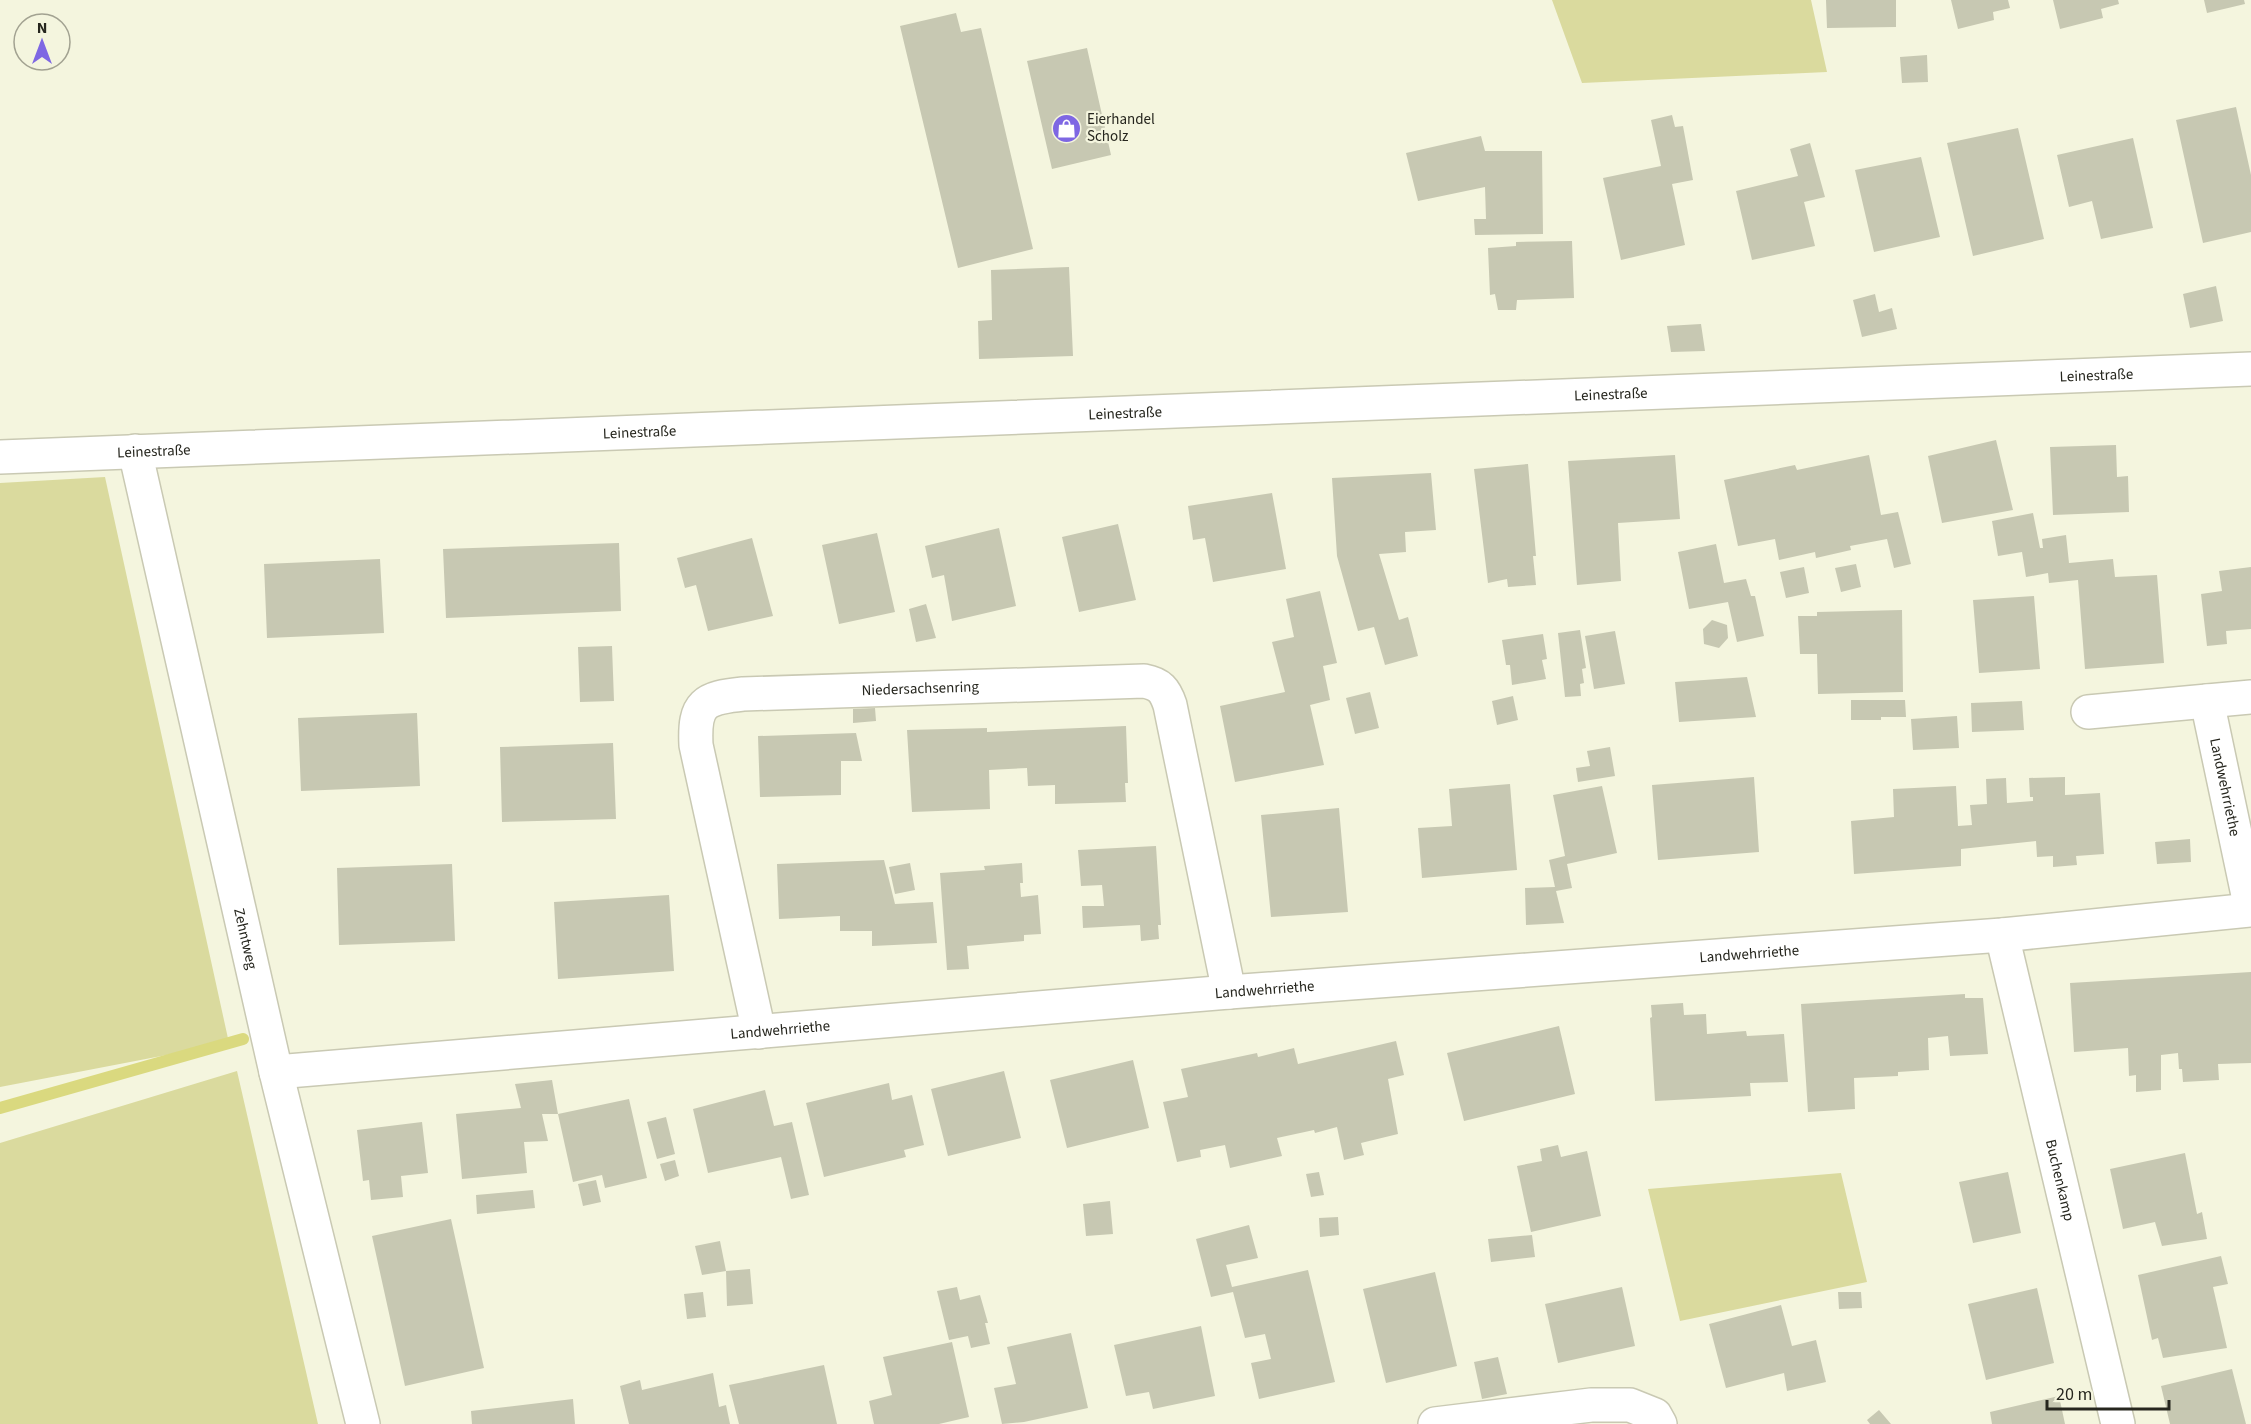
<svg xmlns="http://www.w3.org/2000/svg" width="2251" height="1424" viewBox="0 0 2251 1424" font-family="'Source Sans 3',sans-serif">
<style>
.green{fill:#dada9e}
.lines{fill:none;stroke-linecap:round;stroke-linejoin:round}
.stream{stroke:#dad97f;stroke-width:12}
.building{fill:#c7c8b2}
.minor-casing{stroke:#c9c9b3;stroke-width:36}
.tertiary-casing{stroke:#c9c9b3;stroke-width:36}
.minor{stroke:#fff;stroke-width:33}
.tertiary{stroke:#fff;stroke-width:33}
.labels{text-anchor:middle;stroke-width:4.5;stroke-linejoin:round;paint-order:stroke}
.poi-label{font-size:15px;fill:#26261e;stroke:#f4f5de;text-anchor:start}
.street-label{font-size:15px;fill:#26261e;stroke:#f4f5de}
</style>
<rect width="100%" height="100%" fill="#f4f5de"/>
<!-- green -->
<path class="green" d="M1552,0H1811L1827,72L1582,83Z
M105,477L229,1043L0,1087V483Z
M237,1071L318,1424H0V1143Z
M1841,1173L1867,1282L1680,1321L1648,1189Z"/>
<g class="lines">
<!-- stream -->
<path class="stream" d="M0,1108L243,1039"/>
</g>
<!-- building -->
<path class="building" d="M1826,0H1896V27L1827,28Z
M1951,0H2008L2010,8L1993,12L1994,20L1958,29Z
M2053,0H2118L2119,4L2101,9L2103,18L2060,29Z
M2204,0H2244L2245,4L2207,13Z
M956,13L961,32L981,28L1033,249L958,268L900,26Z
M1087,48L1111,155L1052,169L1027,61Z
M1927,55L1928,82L1902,83L1900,57Z
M2236,107L2251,175V232L2203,243L2176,120Z
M1672,115L1675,127L1683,126L1693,180L1672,184L1685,245L1621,260L1603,178L1661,166L1651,120Z
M2018,128L2044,239L1973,256L1947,143Z
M1481,136L1485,151H1542L1543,234L1475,235L1474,219H1486L1485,187L1418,201L1406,153Z
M2133,138L2153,228L2101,239L2092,201L2069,207L2057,155Z
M1810,143L1825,197L1804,202L1815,246L1752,260L1736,191L1798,176L1790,149Z
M1921,157L1940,237L1874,252L1855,170Z
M1572,241L1574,298L1517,300L1516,310H1498L1495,294L1490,295L1488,248L1516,246V242Z
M1069,267L1073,356L979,359L978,321L992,320L991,270Z
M2216,286L2223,321L2190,328L2183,294Z
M1875,294L1879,312L1892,308L1897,329L1862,337L1853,300Z
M1701,324L1705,351L1671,352L1667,326Z
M1996,440L2013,510L1942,523L1928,456Z
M2116,445L2117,477L2128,476L2129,512L2053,515L2050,447Z
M1675,455L1680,519L1618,523L1621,581L1577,585L1568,461Z
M1869,455L1881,515L1898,512L1911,564L1894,568L1887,539L1850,546L1851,550L1816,558L1815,552L1779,560L1775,539L1738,546L1724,480L1795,465L1797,470Z
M1528,464L1536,556H1533L1536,585L1508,587L1507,579L1488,583L1474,469Z
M1431,473L1436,530L1405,532L1406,552L1379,554L1399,620L1408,617L1418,656L1385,665L1374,627L1358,631L1337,556L1332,478Z
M1272,493L1286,569L1213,582L1205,538L1193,540L1188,506Z
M2033,513L2040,548H2043L2042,539L2066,535L2069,563L2113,559L2115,577L2157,575L2164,663L2085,669L2078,580L2049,583L2048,573L2026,577L2022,552L1998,556L1992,521Z
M1118,524L1136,600L1079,612L1062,537Z
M999,528L1016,606L952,621L944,575L932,578L925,546Z
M877,533L895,612L839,624L822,545Z
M752,538L773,616L708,631L696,585L685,588L677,558Z
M619,543L621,611L446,618L443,549Z
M1716,544L1724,583L1746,579L1751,596H1755L1764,636L1737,642L1728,602L1689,609L1678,552Z
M380,559L384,633L267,638L264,564Z
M1856,564L1861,587L1841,592L1835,568Z
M1804,567L1809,593L1786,598L1780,572Z
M2251,567V629L2226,631L2227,644L2207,646L2201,594L2222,591L2219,571Z
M1320,591L1337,663L1323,666L1330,700L1310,705L1324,765L1235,782L1220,706L1285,692L1272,642L1294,637L1286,599Z
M2034,596L2040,669L1979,673L1973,600Z
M926,604L936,638L916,642L909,609Z
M1902,610L1903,692L1818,694L1817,654H1800L1798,616H1817V612Z
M1712,620L1727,625L1728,638L1719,648L1704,644L1703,629Z
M1580,630L1586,668L1582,669L1584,683L1580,684L1581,696L1565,697L1558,633Z
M1615,631L1625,684L1594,689L1585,636Z
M1543,634L1547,659L1542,660L1546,679L1512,685L1510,665H1506L1502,640Z
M612,646L614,701L580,702L578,647Z
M1747,677L1756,717L1679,722L1675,682Z
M1370,692L1379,728L1355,734L1346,698Z
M1513,696L1518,720L1497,725L1492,701Z
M1851,700H1905L1906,717H1881V720H1851Z
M2022,701L2024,730L1972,732L1971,703Z
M875,708L876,721L853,723V709Z
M417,713L420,786L301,791L298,718Z
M1957,716L1959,748L1913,750L1911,719Z
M1126,726L1128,783H1125L1126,802L1055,804V785L1028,786L1027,768L989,770L990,809L912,812L907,730L987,728V732Z
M856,733L862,761H841V795L760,797L758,736Z
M613,743L616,819L502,822L500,747Z
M1610,747L1615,776L1578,782L1576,768L1590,766L1587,751Z
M1754,777L1759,852L1658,860L1652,785Z
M2065,777V795L2100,793L2104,854L2076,856L2077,865L2053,867V856L2037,857L2036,841L1961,849V866L1854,874L1851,821L1894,817L1893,789L1956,786L1958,826L1972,825L1970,805L1987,804L1986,779L2006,778L2007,803L2033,801V797H2030L2029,778Z
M1510,784L1517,870L1422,878L1418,828L1452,826L1449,789Z
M1602,786L1617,853L1567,864L1572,888L1556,891L1564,923L1526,925L1525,888L1555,887L1549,860L1565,856L1553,795Z
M1339,808L1348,912L1271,917L1261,815Z
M2190,839L2191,862L2157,864L2155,842Z
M1156,846L1161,925H1158L1159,939L1141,941L1140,925L1083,928L1082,906H1104L1102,885L1081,886L1078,850Z
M884,860L895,904L933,902L937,943L872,946V931H840V916L779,919L777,864Z
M910,863L915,890L895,894L889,867Z
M1022,863L1023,883H1020L1021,897L1038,895L1041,934L1024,935V941L967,946L969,969L947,970L940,873L985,870L984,866Z
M452,864L455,941L339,945L337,868Z
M669,895L674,971L558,979L554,902Z
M2251,972V1063L2218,1064L2219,1080L2183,1082L2182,1069H2179L2178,1053L2161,1055V1090L2136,1092V1075L2129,1076L2128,1048L2074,1052L2070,983Z
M1965,994V998H1983L1988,1054L1950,1056L1948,1036L1928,1038L1929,1070L1898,1072V1076L1854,1078L1855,1109L1808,1112L1801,1004Z
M1683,1003L1684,1015L1706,1014L1707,1034L1746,1031L1747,1036L1784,1034L1788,1082L1750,1083L1751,1096L1655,1101L1650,1018L1652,1017L1651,1005Z
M1559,1026L1575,1094L1464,1121L1447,1053Z
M1396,1041L1404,1075L1388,1079L1398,1134L1361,1143L1364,1155L1344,1160L1337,1127L1315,1133L1314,1130L1277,1138L1282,1156L1230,1168L1225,1145L1200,1150L1201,1157L1177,1162L1163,1102L1188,1097L1181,1069L1257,1053L1258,1057L1294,1048L1298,1064Z
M1133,1060L1149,1128L1067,1148L1050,1080Z
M1004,1071L1021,1138L948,1156L931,1089Z
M552,1080L558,1114H542L548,1141L524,1142L527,1173L462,1179L456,1114L521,1108L515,1084Z
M889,1083L892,1100L912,1095L924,1145L904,1150L906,1157L824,1177L806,1103Z
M765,1090L774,1126L792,1122L809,1195L791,1199L781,1157L708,1173L693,1109Z
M629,1099L647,1178L605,1188L602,1175L573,1182L558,1114Z
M666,1117L675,1154L657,1159L647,1122Z
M422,1122L428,1173L401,1176L403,1197L371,1200L369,1180L363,1181L357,1130Z
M1558,1145L1561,1157L1587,1151L1601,1216L1531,1232L1517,1166L1542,1161L1540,1149Z
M2185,1153L2197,1214L2202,1212L2207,1239L2162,1246L2155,1222L2123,1229L2110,1169Z
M675,1160L679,1176L665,1181L660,1164Z
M1319,1172L1324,1195L1311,1197L1306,1174Z
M2008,1172L2021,1233L1973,1243L1959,1182Z
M596,1180L601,1202L583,1206L578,1184Z
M533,1190L535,1208L477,1214L476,1195Z
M1110,1201L1113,1234L1086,1236L1083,1204Z
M1338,1217L1339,1235L1320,1237L1319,1218Z
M451,1219L484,1368L405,1386L372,1236Z
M1249,1225L1258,1258L1226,1265L1232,1287L1308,1270L1335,1382L1259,1399L1251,1363L1271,1359L1265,1334L1245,1338L1233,1292L1211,1297L1196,1239Z
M1532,1235L1535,1257L1491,1262L1488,1239Z
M720,1241L726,1271L702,1275L695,1246Z
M2221,1256L2228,1284L2213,1287L2227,1348L2163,1358L2158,1338L2152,1340L2138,1275Z
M750,1269L753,1304L727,1306L726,1271Z
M1435,1272L1457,1366L1386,1383L1363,1289Z
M957,1287L960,1300L980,1295L988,1323H985L990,1344L971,1348L968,1336L949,1340L937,1291Z
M1622,1287L1635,1346L1558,1363L1545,1304Z
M2037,1288L2054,1363L1986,1380L1968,1304Z
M703,1292L706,1317L687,1319L684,1294Z
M1838,1292H1861L1862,1308L1839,1309Z
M1781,1305L1792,1346L1816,1340L1826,1382L1787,1391L1784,1373L1726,1388L1709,1324Z
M1201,1326L1215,1396L1153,1409L1149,1392L1126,1396L1114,1345Z
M1071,1333L1088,1408L1024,1422L1002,1424L994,1388L1016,1384L1007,1347Z
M952,1342L969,1417L939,1424H874L869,1401L892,1395L883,1357Z
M1498,1357L1507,1394L1482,1399L1474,1362Z
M824,1365L837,1424H739L729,1385Z
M2232,1369L2246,1424H2170L2161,1386Z
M713,1373L719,1407L726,1405L730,1424H629L620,1386L640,1380L642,1390Z
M2059,1396L2065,1424H1992L1990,1412Z
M573,1399L575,1424H472L471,1411Z
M1879,1410L1891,1424H1870L1867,1420Z"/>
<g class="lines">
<defs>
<g id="minor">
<path id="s1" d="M135,451L276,1072L363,1424"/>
<path id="s2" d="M2207,701L2251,909"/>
<path d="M2088,712L2251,697"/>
<path id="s3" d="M2002,935L2118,1424"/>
<path id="s4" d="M759,1032L696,745C694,703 704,698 743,694L1144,681C1160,684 1165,690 1170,705L1229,992"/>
<path id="s5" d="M276,1072L1229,992L2002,935L2251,910"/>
<path d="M1435,1424L1591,1405H1630L1655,1415L1660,1424"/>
</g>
<g id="tertiary">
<path id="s6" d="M0,457L2251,369"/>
</g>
</defs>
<!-- minor casing -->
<use href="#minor" class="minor-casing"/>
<!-- tertiary casing -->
<use href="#tertiary" class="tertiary-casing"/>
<!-- minor -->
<use href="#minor" class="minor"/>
<!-- tertiary -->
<use href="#tertiary" class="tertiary"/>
</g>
<!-- icons -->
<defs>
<symbol id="shop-disc" viewBox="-11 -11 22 22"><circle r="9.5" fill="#7e67e3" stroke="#f4f5de"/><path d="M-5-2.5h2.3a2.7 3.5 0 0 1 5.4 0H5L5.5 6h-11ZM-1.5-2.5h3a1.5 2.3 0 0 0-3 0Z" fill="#fff"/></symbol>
</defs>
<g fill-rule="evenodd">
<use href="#shop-disc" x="1050" y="112" width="33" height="33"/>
</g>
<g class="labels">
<!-- poi labels -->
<g class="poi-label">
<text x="1087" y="124">Eierhandel<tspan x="1087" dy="17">Scholz</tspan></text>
</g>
<!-- street labels -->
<g class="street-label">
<text dy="5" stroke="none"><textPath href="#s6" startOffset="2098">Leinestraße</textPath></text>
<text dy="5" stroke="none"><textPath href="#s6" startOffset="1612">Leinestraße</textPath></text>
<text dy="5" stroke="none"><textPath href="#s6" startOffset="1126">Leinestraße</textPath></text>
<text dy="5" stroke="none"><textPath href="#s6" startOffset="640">Leinestraße</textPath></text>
<text dy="5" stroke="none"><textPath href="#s6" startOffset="154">Leinestraße</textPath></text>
<text dy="5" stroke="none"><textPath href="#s4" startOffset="554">Niedersachsenring</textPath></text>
<text dy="5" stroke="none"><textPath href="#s2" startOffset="88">Landwehrriethe</textPath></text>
<text dy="5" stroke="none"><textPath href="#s1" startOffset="500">Zehntweg</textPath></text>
<text dy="5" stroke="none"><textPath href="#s5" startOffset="1478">Landwehrriethe</textPath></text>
<text dy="5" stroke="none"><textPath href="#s5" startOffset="992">Landwehrriethe</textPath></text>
<text dy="5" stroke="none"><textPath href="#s5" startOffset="506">Landwehrriethe</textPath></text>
<text dy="5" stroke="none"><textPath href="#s3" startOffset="252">Buchenkamp</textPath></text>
</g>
</g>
<!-- north arrow -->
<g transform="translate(42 42)"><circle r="28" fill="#f4f5de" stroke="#a2a291" stroke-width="1.5"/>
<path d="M0-4.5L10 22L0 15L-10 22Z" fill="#7e67e3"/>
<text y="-9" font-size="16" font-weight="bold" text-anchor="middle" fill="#26261e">N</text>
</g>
<!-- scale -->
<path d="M2047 1400v9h122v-9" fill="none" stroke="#26261e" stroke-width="3"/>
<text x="2056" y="1400" font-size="18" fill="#26261e" stroke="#f4f5de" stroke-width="4.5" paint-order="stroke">20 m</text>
</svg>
